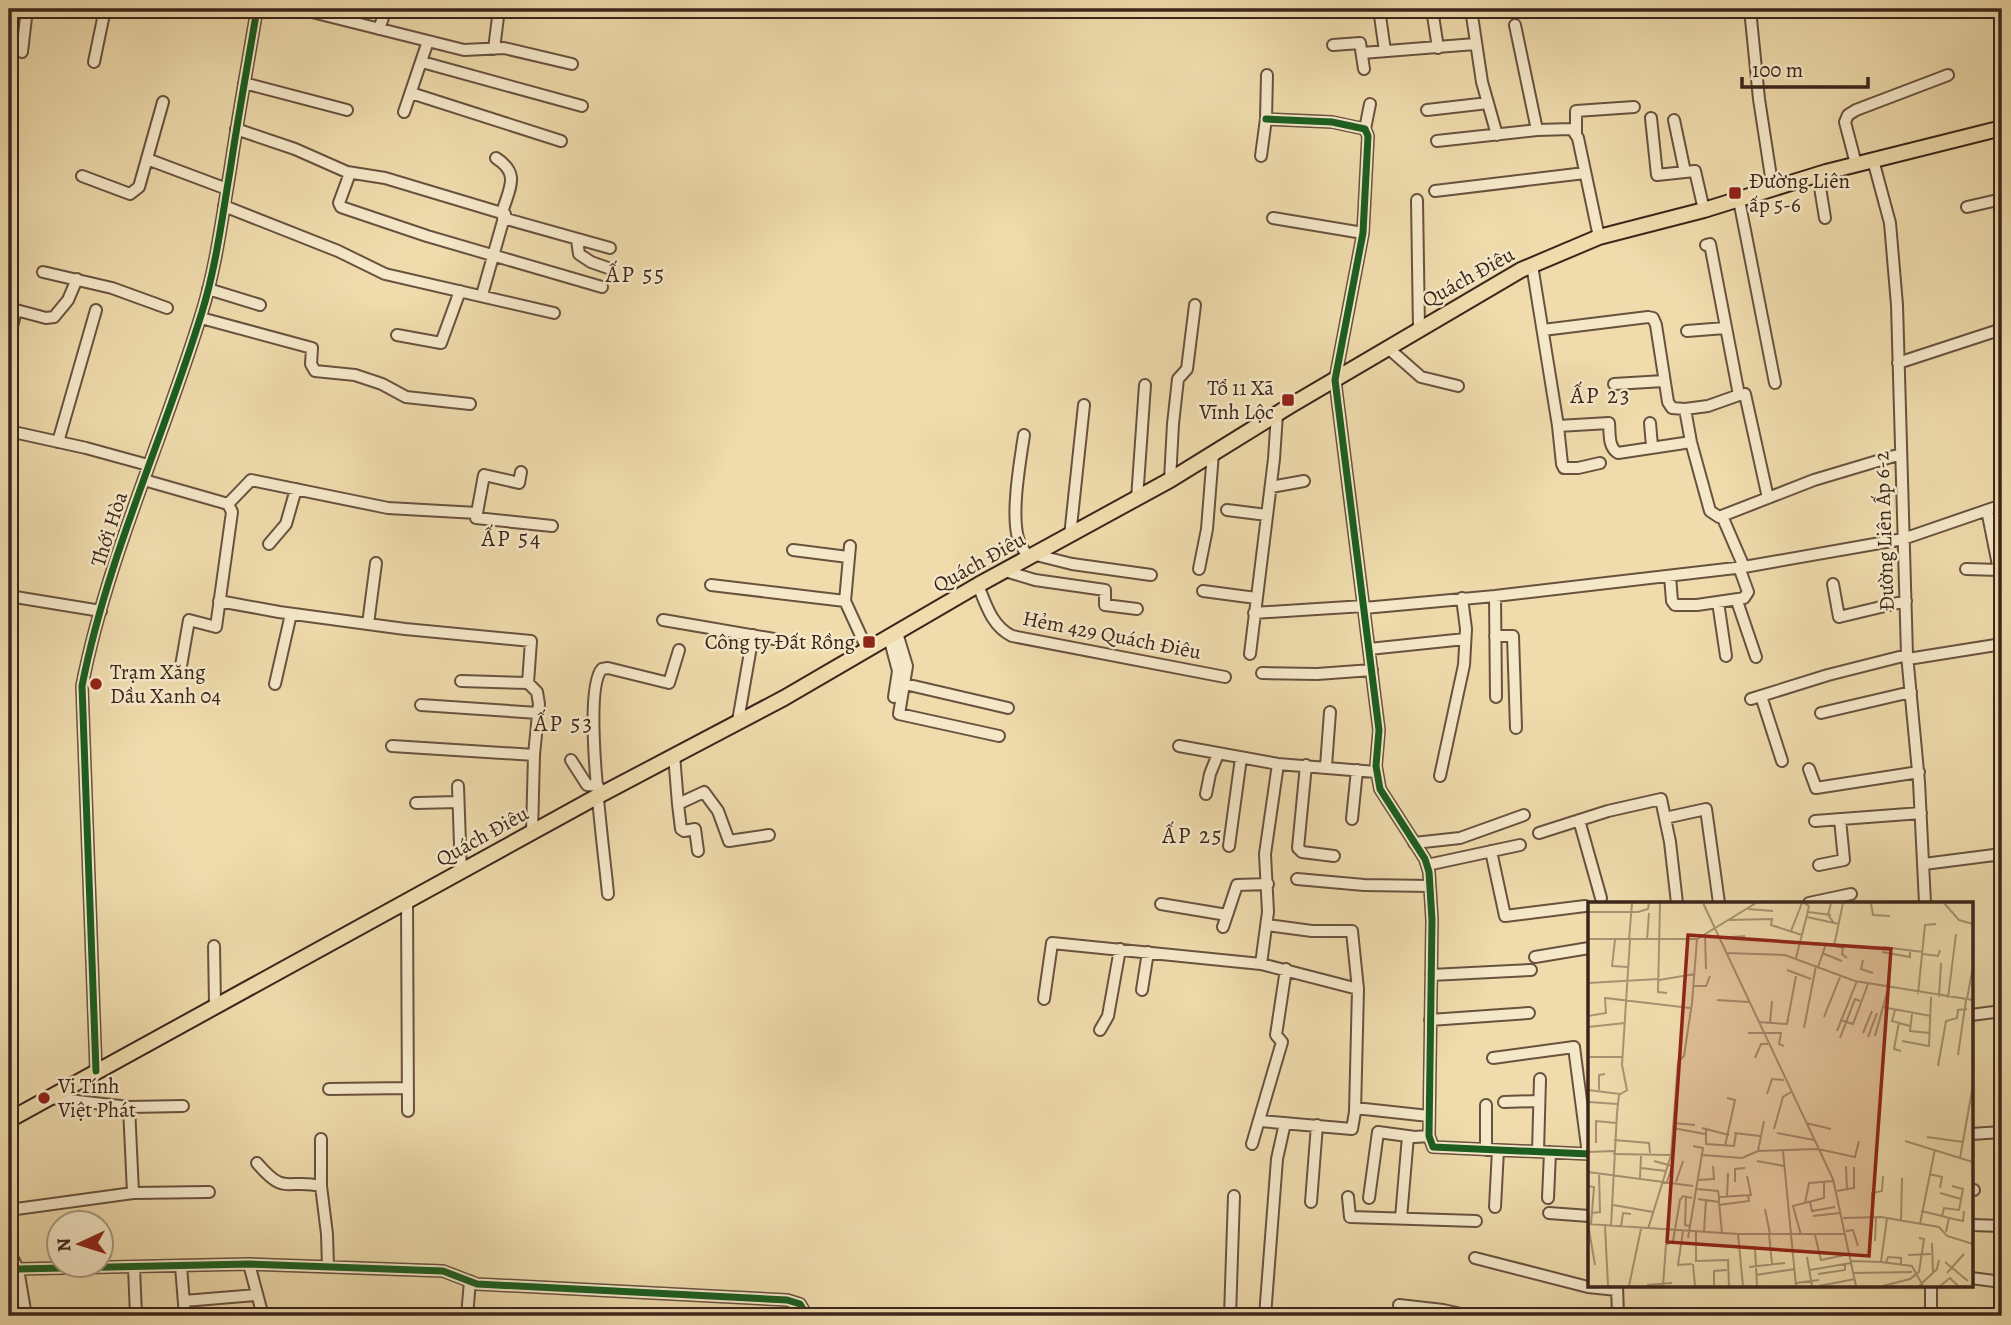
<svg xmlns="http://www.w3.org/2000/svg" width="2011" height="1325" viewBox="0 0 2011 1325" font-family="Alegreya,serif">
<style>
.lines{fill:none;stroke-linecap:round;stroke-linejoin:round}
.minor-casing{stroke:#68523f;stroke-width:14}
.major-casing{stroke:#3b251b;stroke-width:18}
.minor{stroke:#f5e8c9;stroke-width:10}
.major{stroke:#efdbac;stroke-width:14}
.cycleway-casing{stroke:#f5e8c9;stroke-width:11}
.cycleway{stroke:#1b5e20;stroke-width:7}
.poi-dot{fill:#8f2418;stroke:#f5e8c9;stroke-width:2.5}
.labels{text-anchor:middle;stroke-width:5;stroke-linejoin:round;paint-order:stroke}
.poi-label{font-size:21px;fill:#3b251b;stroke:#f5e8c9;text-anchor:start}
.street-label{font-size:21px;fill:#3b251b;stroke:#f5e8c9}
.neighbourhood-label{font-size:23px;letter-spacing:2px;fill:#3b251b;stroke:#f5e8c9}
.inset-road{fill:none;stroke:#a79272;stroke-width:2}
.view{fill:#8f2418;fill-opacity:0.15;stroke:#8f2418;stroke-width:3.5}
.inset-edge{fill:none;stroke:#3b251b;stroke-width:3.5}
</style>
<rect width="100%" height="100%" fill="#efdbac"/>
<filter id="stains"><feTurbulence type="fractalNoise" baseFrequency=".00286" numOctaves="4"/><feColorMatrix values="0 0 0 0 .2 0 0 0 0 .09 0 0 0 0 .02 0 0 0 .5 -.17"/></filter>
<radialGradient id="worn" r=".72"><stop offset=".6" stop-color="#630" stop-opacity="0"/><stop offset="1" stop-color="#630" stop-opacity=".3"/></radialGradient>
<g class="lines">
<defs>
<path id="minor" d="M300,9L464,50L504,48L572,64
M1379,9L1385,51
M1432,9L1438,48
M1471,9L1482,82L1497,135
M1593,9H1596
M1750,9L1759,99L1773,190
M1515,25L1537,130
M379,29L386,9
M1333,45L1360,43L1364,69
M494,49L499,9
M22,52L27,9
M1362,53L1475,44
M94,62L105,9
M422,62L582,106
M244,83L347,110
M411,93L561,141
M1427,110L1488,103
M404,112L428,41
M1651,118L1657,175L1685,172
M1266,119L1332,122L1365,129L1368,136L1363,233L1335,380L1379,730L1376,766L1380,789L1425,859L1429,872L1432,920L1429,1136L1433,1147L1589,1154
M1674,120L1685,172L1695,171L1704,210
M236,129L295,149L347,172L385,178L505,214L482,295
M1365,129L1370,104
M1576,134V111L1634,107
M1437,141L1537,130L1572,129L1578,138L1599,237
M1261,156L1266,119L1267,75
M496,158C521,174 509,188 502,213
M147,159L227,189
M1873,160L1890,223L1897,305L1907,655L1919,782L1925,903
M1856,164L1845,122L1848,115L1856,110L1948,75
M350,173L339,203L341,207L427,236L602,287
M1818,175L1825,218
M82,176L130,194L139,187L163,102
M1435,191L1585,173
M1417,200L1419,329
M1739,200L1775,383
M224,206L338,251L385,274L554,313
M1967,207L2002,199
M503,218L610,248
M1273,218L1363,233
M577,240L579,254L591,262L608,268
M1532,265L1558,426L1609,423C1610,434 1608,447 1618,453L1691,442
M43,272L112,288L167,308
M208,289L260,305
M201,318L312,348L311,364L315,371L355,375L382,384L406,397L470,404
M1543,330L1648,317L1653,318L1656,325L1668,402L1672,408L1685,409L1691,442L1710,511L1719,517L1814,480L1901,454
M1687,331L1725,328
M397,335L441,343L460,291
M9,339L16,310L46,318L54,317L68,300L77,279
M1388,348L1421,377L1458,386
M1898,363L2002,329
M1614,384L1664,381
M1745,394L1768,498
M1685,409L1708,406L1739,395L1710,244L1706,245
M1650,423L1652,446
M1558,426L1562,464L1564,468H1578L1600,463
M9,431L86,448L148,465
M1024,435C1020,462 1011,512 1018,538C1020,545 1025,552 1029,558
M58,442L96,310
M144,480L228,504
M1170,480L1173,424L1178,379L1187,369L1195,305
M1271,487L1304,481
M1137,499L1145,385
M228,504L251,480L388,508L477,513L476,518L552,526
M1227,510L1267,515
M1987,510L1999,570H2002
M477,513L484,475L519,483L521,472
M1722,516L1744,567
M1070,536L1084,405
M269,544L286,524L296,489
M850,546L845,601L867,649
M793,550L848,557
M1036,555L1072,564L1151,575
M1739,567L1748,592L1744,598L1738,599V604L1756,657
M1199,569L1207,529L1213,453
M1966,569L1999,570
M1005,571L1035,580L1105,590V605L1137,609
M1670,576L1672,601L1675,605H1697L1738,599
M1833,584L1839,617L1906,601
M711,585L845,601
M978,585C986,605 992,626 1012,636L1225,677
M1203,591L1256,598
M9,596L101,611
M1495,596L1496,697
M219,601L279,612L405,629L531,641L528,683
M1718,602L1726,656
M1364,608L1495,596L1744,567L1903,539L2002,505
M1254,613L1364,606
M663,620L774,639
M368,624L376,563
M897,633L907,666L899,714L999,736
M1495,636H1513L1516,728
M889,637L898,671L894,697
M1369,649L1465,639
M1250,654L1274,459L1277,414
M1908,659L2002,644
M181,666L189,620L216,627L232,512L228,504
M1262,673L1317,674L1372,670
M461,681L528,683L537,692L539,704L534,755L532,833
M275,684L291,614
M905,684L1008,708
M1761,696L1782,761
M1751,699L1828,675L1907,655
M421,705L538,713
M1821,713L1911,692
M738,721L753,635
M392,746L534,755
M1179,746L1278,764L1376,772
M674,755L678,804L704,792L718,811L729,841L769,835
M571,760L587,785L598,786
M1306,765L1298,848L1302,852L1334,856
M1326,766L1330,712
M1809,769L1816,788L1919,772
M1440,776L1464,665L1466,629L1462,598
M458,786L461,873
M1206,794L1210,774L1218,754
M416,803L458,802
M678,804L681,829L684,831L695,829L698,851
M1665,818L1706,809L1719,903
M1352,819L1357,770
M1579,820L1601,898
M1815,821L1921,813
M1539,833L1608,811L1661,799L1670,842L1677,903
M1414,843L1460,838L1524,815
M1229,846L1241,758
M1491,851L1505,916L1585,906
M1924,864L2002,854
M1427,865L1520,845
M1819,865L1844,860L1840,819
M1297,879L1364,885L1430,886
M608,894C605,857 581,691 602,669L608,668L669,683L679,650
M407,901L408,1111
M1809,903L1851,894
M1161,904L1227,915
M1223,927L1237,885L1268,884
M214,946L215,1005
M1535,957L1589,948
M1261,964L1268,912L1265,854L1278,764
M1431,975L1531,970
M1142,990L1148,952
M1044,999L1052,943L1261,964L1358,989
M1971,1015L2002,1011
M1430,1020L1529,1013
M1100,1030L1108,1016L1120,949
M1493,1058L1574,1047L1588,1154
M96,1071L82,686C107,558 164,437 202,312C216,267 222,218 230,171C238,117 248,63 257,9
M329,1089L408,1088
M51,1098L129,1107L183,1106
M1504,1102L1539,1101
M1486,1105V1150
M129,1107L133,1193
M1355,1108L1429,1116
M1260,1121L1352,1129L1355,1112L1358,989L1352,931H1312L1267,925
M1971,1134L2002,1132
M1252,1144L1282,1042L1276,1035L1286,969
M1538,1152L1540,1079
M257,1163C286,1197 286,1178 321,1186L327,1234L328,1267
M321,1186V1139
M1971,1190H1974
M1348,1197L1350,1217L1476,1221
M1369,1198L1378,1132L1415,1137L1429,1136
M1548,1198L1550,1152
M1311,1202L1317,1125
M1495,1207L1498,1150
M9,1210L133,1193L209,1192
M1549,1213L1589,1216
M1401,1218L1408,1136
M1971,1225L2002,1226
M9,1251L18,1269L26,1316
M1475,1258L1588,1287L1617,1290
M249,1264L263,1316
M181,1266L185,1316
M134,1267L136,1316
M18,1269L249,1264L443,1271L477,1284L787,1300L800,1304L807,1316
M1971,1278L2002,1282
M1617,1285L1618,1316
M1931,1285V1316
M184,1301L257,1295
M1399,1305L1443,1310L1470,1316
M467,1316L470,1281
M1230,1316L1234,1196
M1265,1316L1277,1159L1285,1123"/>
<path id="major" d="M9,1120L598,796L784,698L978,585L1170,480L1288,407L1521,270L1599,237L1704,210L1826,172L2002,128"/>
</defs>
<!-- minor casing -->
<use href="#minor" class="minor-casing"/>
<!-- major casing -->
<use href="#major" class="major-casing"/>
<!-- minor -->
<use href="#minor" class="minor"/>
<!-- major -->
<use href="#major" class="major"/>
<defs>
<path id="cycleway" d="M1266,119L1332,122L1365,129L1368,136L1363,233L1335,380L1379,730L1376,766L1380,789L1425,859L1429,872L1432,920L1429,1136L1433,1147L1589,1154
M96,1071L82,686C107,558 164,437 202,312C216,267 222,218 230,171C238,117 248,63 257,9
M18,1269L249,1264L443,1271L477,1284L787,1300L800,1304L807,1316"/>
</defs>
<!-- cycleway casing -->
<use href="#cycleway" class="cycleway-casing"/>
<!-- cycleway -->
<use href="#cycleway" class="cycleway"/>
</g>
<!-- markers -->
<g class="poi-dot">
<rect x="1728" y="186" width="14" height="14" rx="3.5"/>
<rect x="1281" y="393" width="14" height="14" rx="3.5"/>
<rect x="862" y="635" width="14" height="14" rx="3.5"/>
<circle cx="96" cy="684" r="7"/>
<circle cx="44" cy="1098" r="7"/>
</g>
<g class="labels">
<!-- poi labels -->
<g class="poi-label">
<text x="1749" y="188">Đường Liên<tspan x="1749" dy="24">ấp 5-6</tspan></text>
<text x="1274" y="395" text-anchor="end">Tổ 11 Xã<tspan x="1274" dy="24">Vĩnh Lộc</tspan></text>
<text x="855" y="649" text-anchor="end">Công ty Đất Rồng</text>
<text x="110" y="679">Trạm Xăng<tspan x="110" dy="24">Dầu Xanh 04</tspan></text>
<text x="58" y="1093">Vi Tính<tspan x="58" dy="24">Việt Phát</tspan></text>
</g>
<!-- street labels -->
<g class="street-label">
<text transform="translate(1468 277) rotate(-29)" y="7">Quách Điêu</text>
<text transform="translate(109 529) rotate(-72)" y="7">Thới Hòa</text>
<text transform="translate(1884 531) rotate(-92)" y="7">Đường Liên Ấp 6-2</text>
<text transform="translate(979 562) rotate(-29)" y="7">Quách Điêu</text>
<text transform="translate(1112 635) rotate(11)" y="7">Hẻm 429 Quách Điêu</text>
<text transform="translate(482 836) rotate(-29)" y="7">Quách Điêu</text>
</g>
<!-- neighbourhood labels -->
<g class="neighbourhood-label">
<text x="636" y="282">ẤP 55</text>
<text x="1601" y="403">ẤP 23</text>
<text x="512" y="546">ẤP 54</text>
<text x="564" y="731">ẤP 53</text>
<text x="1193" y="843">ẤP 25</text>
</g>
</g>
<!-- overview -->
<g transform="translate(1588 902)">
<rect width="385" height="385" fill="#efdbac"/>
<path class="inset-road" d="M72,1L70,90L79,91M115,1L245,277L268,384M243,1L240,13L246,21M283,1L285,13L302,14M356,1L371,18L385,22M160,7L185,9M0,10H50L60,7L61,1M220,10L243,13M219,15L251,22M140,18L184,17L183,23L214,33M203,29L214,1M117,32L118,67M131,36L157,34M0,37H109L168,1M27,38L24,64L40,65M41,38L44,1M59,38L61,11M246,44L255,1M295,45L335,50M294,50L322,55V50M139,51L197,53L267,79L385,98M234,51L254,59M335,52L350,54L352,48M208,56L219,13L221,4L216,1M275,58L273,67L285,71M230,65L238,42L255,46L254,52L259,56M199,68L223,77M71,78L107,72M0,81L70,77M106,84H118L122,74M330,92L337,23L348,22M351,95L353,61M360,96L368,32M379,97L385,64M129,98L161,100M294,105L343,114M307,108L304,119L322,124M324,112L322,129L342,131M0,114L18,111L17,96L102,106M236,115L252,75M252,118L265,122L280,82M170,120L199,122L208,74M311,120L306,147L313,149M182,121L184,99M0,125L37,121M216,126L228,64M249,129L269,79M160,131H193L191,142L196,144M275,131L284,109M287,134L300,87M280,135L289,111M252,136L267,97L272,99M314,139L341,144L343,95M370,153L378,98M0,155H35M167,156L173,142H180M350,164L358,119L369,116L370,108L379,107M0,188L32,192M11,188V173L17,172M179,192L184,177L196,178M0,200L30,202M85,221L107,223M218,221L243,227M85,226L117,232M114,226L141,233M186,227L195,195L203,190M118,228V242L146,244L148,231M146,231L172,234M189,231L226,238M339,235L375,240M26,238L61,241L62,251M317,239L385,260M8,241V219L28,221M137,244L147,198L139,196M170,249L176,219M195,249L208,384M0,250L26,249M25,252L83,253M114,253L154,256L170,249L230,247L267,255L271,239M372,256L385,183M66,259L84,264L79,280M169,259L196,264M258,264L259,288M53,266L78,269M0,270L105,284M341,272L354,275L352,286M52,276L53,254M109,278L126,277L125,264M88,280L95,259M147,280V267L157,266M0,284L6,285L3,322M109,287L130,289L131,295M249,289L266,286V265M352,291L373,297M98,294L97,323L101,324M139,295L140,271M110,297L131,300L134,331M131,300V295L163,293L159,274M222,300L224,309L247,305M217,301L221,281L246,279M25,303L65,310M131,303L161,299L160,293M177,307L182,332M333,309L354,314M4,311L12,310L11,271M225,314L252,311M285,315L284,291L294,289L295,274M255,316L293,315L351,325L359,334L385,342M361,316L375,319L376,309M313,319L314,276M0,322L150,332H257M0,322L7,363M332,322L347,247M17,324L20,384M23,324L29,211L31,193L39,188L34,163L42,38M33,325L35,311L43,312M60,327L83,253L90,160L96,154L104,101L109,37M95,329L90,363L104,362M258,329L265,328L270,344M108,330V359L140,358L141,384M116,330L118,298M358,330L361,316L354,314L356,306L371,308L375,287L364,284M150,332L155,384M181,332L184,362M213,333L205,304L236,296V279M227,333L233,358L262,352M100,336L115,246L105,244M287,339L288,315M344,341L345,371M167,346L169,384M320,353L343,352M219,355L224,384M263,359L293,360L299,316M293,360L324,364L335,384M357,360L380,379M298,361L300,355L313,356V362M105,362L107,384M161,365L197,361M222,368L263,361M266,371L324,370M359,371L376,352M230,372L257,368V362M168,373L207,367M208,381L231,378M59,383L84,381M126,383V369L139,368M41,384L53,327M75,384L78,343L85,339L92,298L95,294L104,296M231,384L267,377M295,384L322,377L331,370L336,337L331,336M331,384L349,367L351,358M352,384L362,376L370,384"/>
<path class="view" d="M100,33L303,47L281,354L79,340Z"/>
<rect width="385" height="385" class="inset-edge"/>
</g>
<!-- margin -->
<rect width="2011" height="1325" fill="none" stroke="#efdbac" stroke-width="35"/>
<rect x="10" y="10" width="1990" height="1304" fill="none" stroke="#3b251b" stroke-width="3.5"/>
<rect x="18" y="18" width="1976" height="1290" fill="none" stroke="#3b251b" stroke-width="2"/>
<!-- north arrow -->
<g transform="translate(80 1244) rotate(266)"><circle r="33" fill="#f5e8c9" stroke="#ab9a83" stroke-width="2"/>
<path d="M0-5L12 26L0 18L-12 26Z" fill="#8f2418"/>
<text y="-10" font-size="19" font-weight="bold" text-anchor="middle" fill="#3b251b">N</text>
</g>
<!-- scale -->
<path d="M1742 77v10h126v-10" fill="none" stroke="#3b251b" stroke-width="3.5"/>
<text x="1752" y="77" font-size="21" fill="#3b251b" stroke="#f5e8c9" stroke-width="5" paint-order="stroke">100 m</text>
<rect width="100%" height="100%" filter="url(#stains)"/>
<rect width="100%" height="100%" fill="url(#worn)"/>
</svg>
